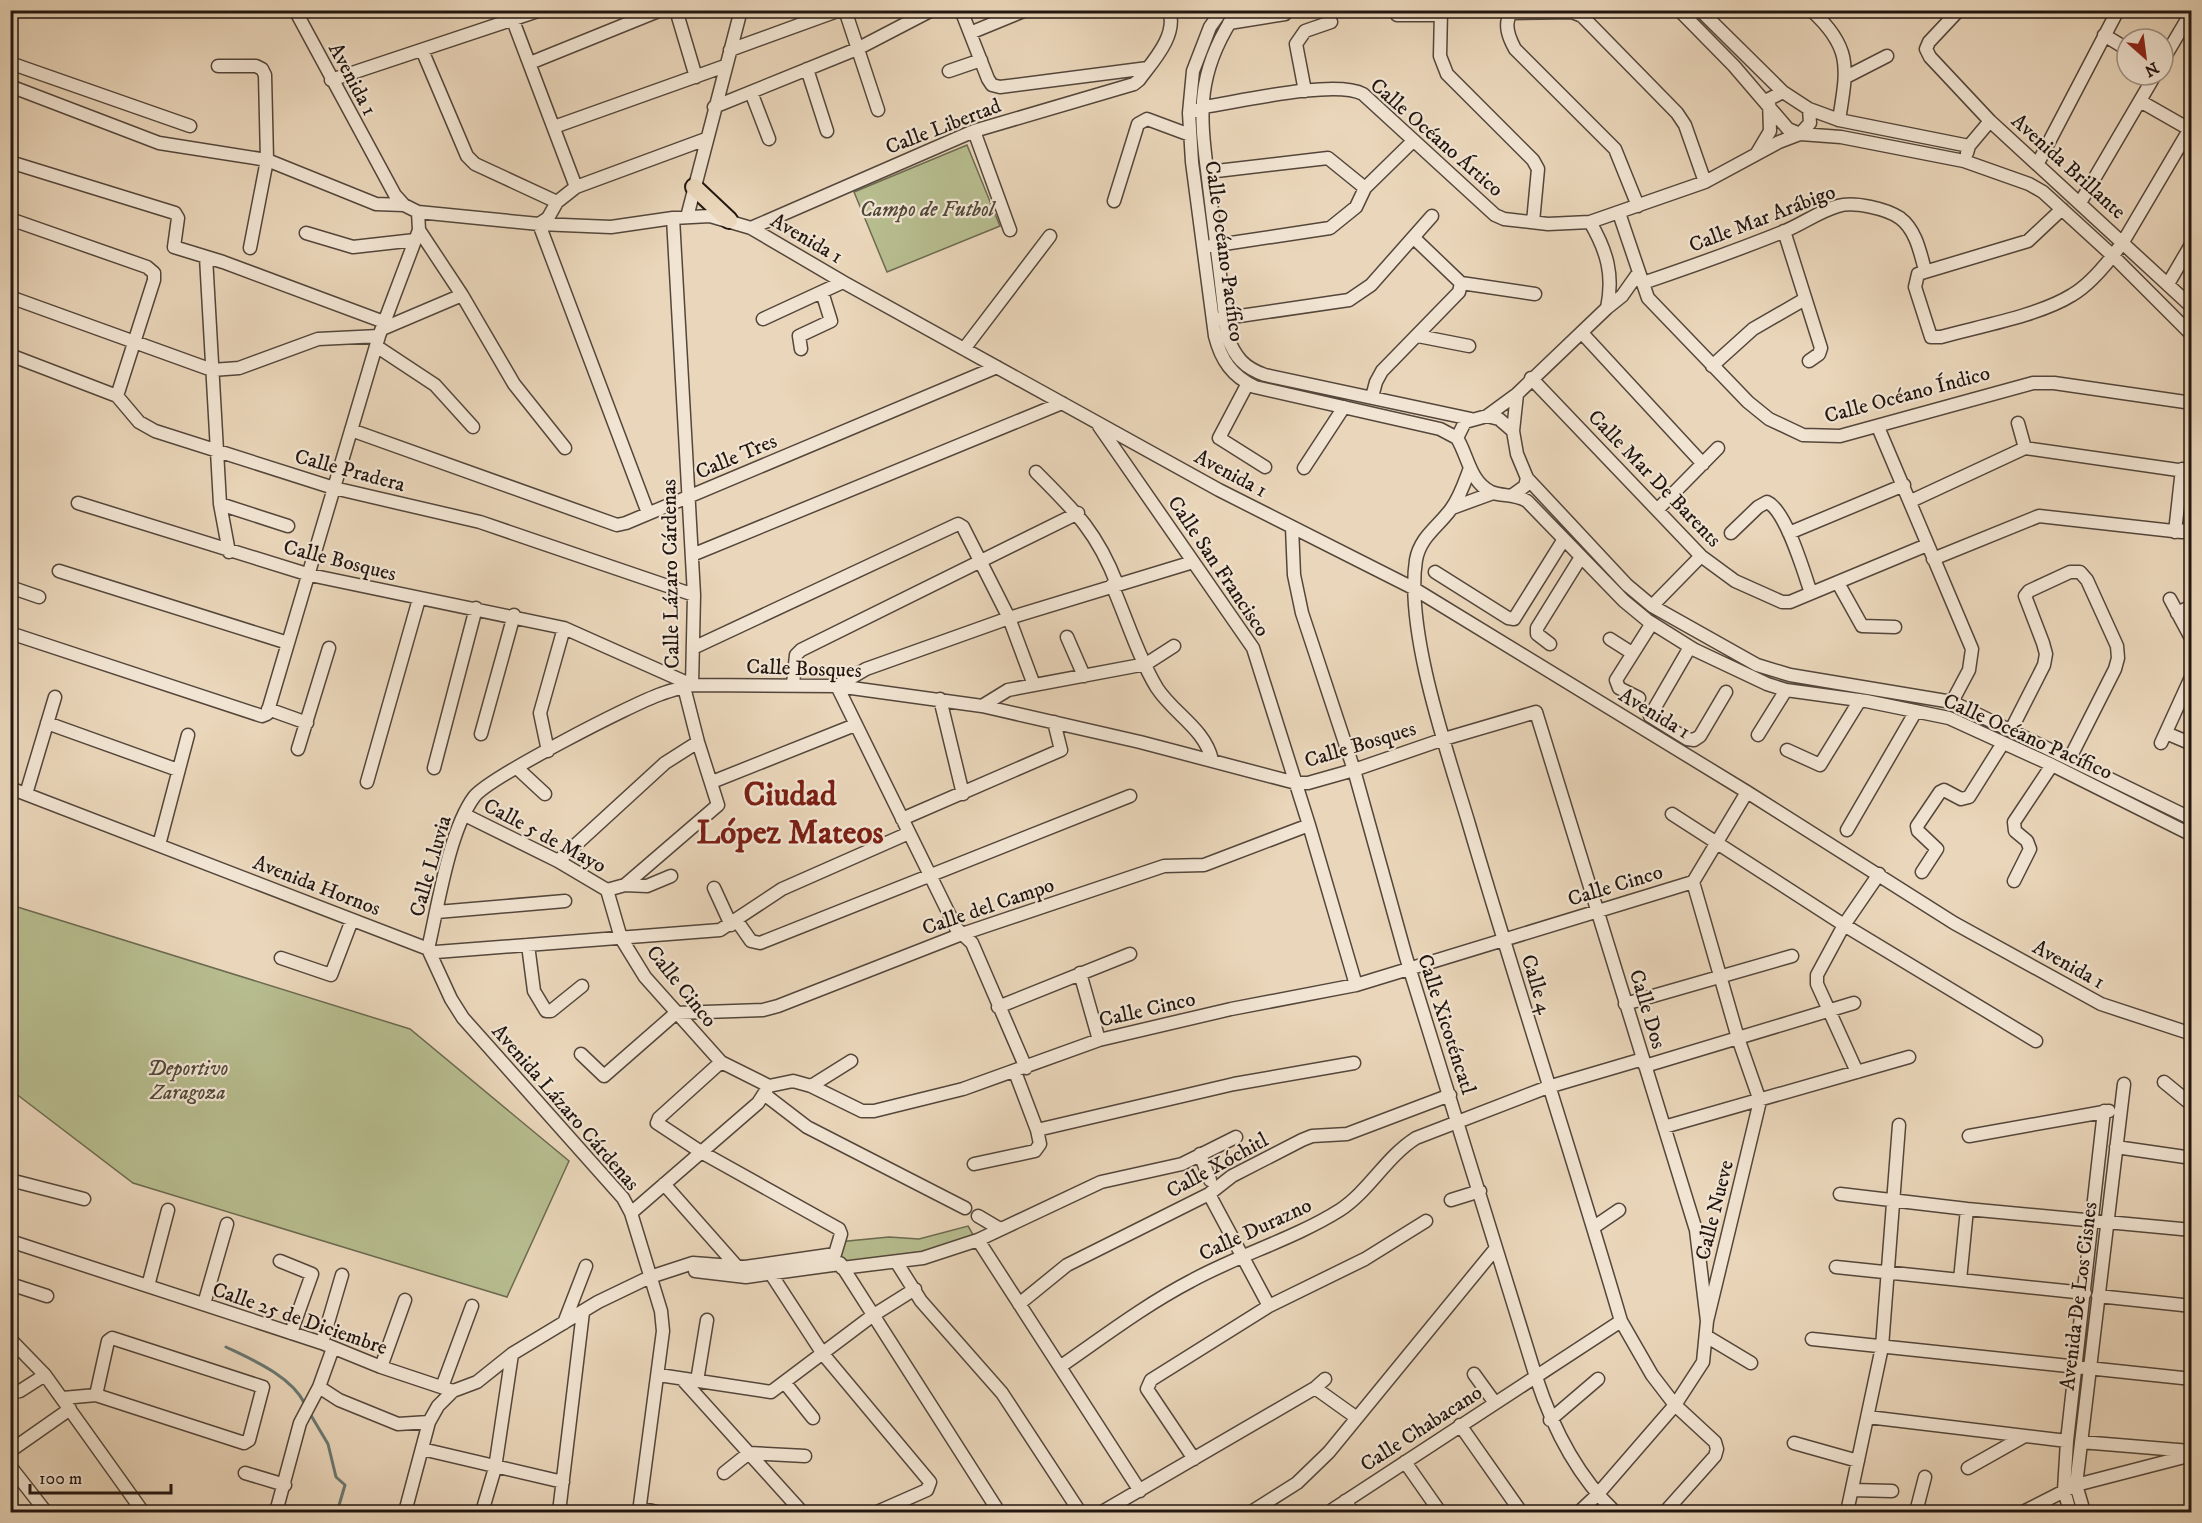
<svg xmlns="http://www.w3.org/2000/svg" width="2202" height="1523" viewBox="0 0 2202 1523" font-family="'IM FELL DW Pica',serif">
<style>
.green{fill:#b7bd8f;stroke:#6c6a50;stroke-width:1.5}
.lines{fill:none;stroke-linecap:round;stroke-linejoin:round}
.stream{stroke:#697872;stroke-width:3}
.minor-casing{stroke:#54463b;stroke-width:15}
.major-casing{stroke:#221611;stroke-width:20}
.minor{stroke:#f1e4d2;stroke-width:12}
.major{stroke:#ead6ba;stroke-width:16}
.labels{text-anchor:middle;stroke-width:4.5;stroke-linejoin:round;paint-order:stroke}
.street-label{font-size:21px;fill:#221611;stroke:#f1e4d2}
.park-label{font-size:21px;font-style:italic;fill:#4f4837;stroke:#f1e4d2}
.town-label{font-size:33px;font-weight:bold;fill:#7a1f14;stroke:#f1e4d2}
</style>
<rect width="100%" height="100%" fill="#ead6ba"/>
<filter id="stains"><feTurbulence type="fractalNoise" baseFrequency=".00333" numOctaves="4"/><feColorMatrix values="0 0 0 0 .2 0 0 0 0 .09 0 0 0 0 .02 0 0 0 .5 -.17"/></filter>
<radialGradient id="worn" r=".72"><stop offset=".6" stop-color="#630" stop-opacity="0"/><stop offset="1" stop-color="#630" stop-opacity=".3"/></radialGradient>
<!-- green -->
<path class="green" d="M967,145L1000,226L887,272L854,192Z
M11,905L410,1029L569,1161L507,1297L133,1183L11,1090Z
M968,1226L975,1238L922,1256L842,1267L838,1242L889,1237L919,1239Z"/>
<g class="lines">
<!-- stream -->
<path class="stream" d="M226,1347C253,1360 291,1376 305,1404
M309,1412L328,1444L336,1477L345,1485L337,1512"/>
<defs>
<path id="minor" d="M295,10L395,195L404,205L418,212L539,224L611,227L673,218L710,216L751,228L843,282L1219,490L1413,588L1747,792L1954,923L2101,1004L2192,1034
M509,10L576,187
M676,10L696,77
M845,10L878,110
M961,10L988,79L992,85L1000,87L1148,68
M1222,10L1210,27L1193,71L1189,113L1192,162L1215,336C1221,360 1232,376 1255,387L1440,429L1457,438
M1238,10C1222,33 1210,57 1205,85C1199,118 1205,153 1209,186C1215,236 1222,286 1227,336C1235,357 1244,368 1265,375L1471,419
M1441,10L1440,56L1447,74L1533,160L1538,169L1533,222
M1679,10L1734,66L1788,129L1800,134L1841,137L1964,161L2029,184L2043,192L2113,256L2192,335
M1700,10L1783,92L1809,109L1839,120L1969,146
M1811,10C1853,48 1847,69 1839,120
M1959,10L1929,42L1926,49L1930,57L1990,121L2192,307
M1397,15H1441
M1229,23L1285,14
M970,33L1026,10
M2104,35L2127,49
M422,50L467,156L475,164L557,202
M730,50L840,10
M2163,60L2192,11
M10,63L190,126
M530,63L661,10
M218,66H256L262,69L265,75L267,160L250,248
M807,69L827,131
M949,71L981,60
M1846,77L1887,56
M331,80L541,10
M10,86L159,143L267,160L376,204L404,205
M1305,91L1296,44L1305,31L1331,22
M751,92L769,139
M2140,101L2189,129
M714,107L857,49L932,10
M1189,113L1203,107C1238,102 1335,79 1363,94L1495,215L1504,219L1548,224L1590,222L1705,182L1779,142L1800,134L1810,123L1809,109
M554,127L725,66
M974,131L1010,230
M1757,153L1770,131L1769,99L1783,92
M1967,153L1969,146L1990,121
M10,162L175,213L178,218L174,247L223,262L384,322
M2038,163L2118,10
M1208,172L1328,158L1365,188
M1114,201L1138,124L1147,119L1190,135
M2080,203L2155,75
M1638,206L1615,149L1515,49C1509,38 1503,24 1511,13L1572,12L1582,16L1677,113L1685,125L1705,182
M2062,209L2028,241L1918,274L1915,287L1931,337H1941C1980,326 2038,316 2072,295C2091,284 2110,260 2123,242L2192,125
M687,217L741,10
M673,218L694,595L692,685
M10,219L147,267L154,273V280L117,396
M1590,222C1607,251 1614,275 1607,308L1622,296L1639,272L1619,213
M751,228L974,131L1134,84L1139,80C1153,61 1178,35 1169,10
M419,230L462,295L514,384L565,448
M1784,231L1821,348L1819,354L1809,361
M306,233L353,247L415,240
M1414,238L1461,283
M1211,246L1330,228L1356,207L1365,188L1413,141
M206,257L220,504L229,552
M1639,272L1648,298L1748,402L1769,419L1803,435L1840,436L2033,383H2054L2192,403
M1461,283L1535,294
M1643,283C1690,267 1738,250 1785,231C1802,224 1820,211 1838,206C1854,201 1887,209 1900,218C1916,230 1920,252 1925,270
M2168,284L2192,243
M10,297L212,370L239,368L318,339L379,336
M763,319L843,282
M1219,319L1349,300L1371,285L1432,216
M382,329L462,295
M1582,333L1703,464
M1418,336L1469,346
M376,346L435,385L473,427
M801,349L799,336L831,321L822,292
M964,349L1050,236
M10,355L117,396L139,422L155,431L334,488L480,522L694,595
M1712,366L1753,329L1805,299
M1531,378L1701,556L1735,581L1782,602H1790L1927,545
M1248,383L1219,438L1265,467
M1372,397L1376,382L1382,371L1459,292L1461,283
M1487,416L1517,394L1607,308
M2018,423L2025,448
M1099,426L1253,648L1309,825L1356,985
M1878,427L1972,649L1969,670L1952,702
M351,430L617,525L626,523L997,367
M1513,431L1517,394
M1304,468L1344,407
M1470,468C1465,481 1460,497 1451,509C1438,527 1420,537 1416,560C1405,631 1447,751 1468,821C1517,988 1572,1154 1621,1321L1652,1375L1675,1405L1715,1442L1717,1449L1715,1456L1665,1512
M1036,472C1075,511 1097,532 1117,584
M1527,478L1627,585L1652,606L1757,665L1790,675L1952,702L2192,819
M1514,494L1525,486L1527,478L1517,454L1513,431L1499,419L1487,416L1465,422L1457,438C1468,456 1470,482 1491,492C1503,497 1512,493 1527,501L1624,601L1647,620L1695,650L1767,684L1786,690L1866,701L1949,718L2052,765L2192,835
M1911,501L2025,448L2192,472
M78,503L310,575L564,628L692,685L837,686L982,706L1140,742L1296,783H1308L1354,770L1444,739L1536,712L1696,1230L1707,1321
M220,504L288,526
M1452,508L1493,493
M1657,510L1718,448
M648,513L539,224L548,218L557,202L576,187L706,139
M1292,527L1294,575L1302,613L1354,770L1406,957L1536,1377C1552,1426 1577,1476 1615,1512
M2175,532L2182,469
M1731,533L1758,507L1767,502C1786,510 1804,573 1811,593
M1789,533L1904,485
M692,555L1062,403
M1933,559L2039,516L2182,532L2192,526
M59,571L288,643
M1435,572L1508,618L1514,619L1564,539
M1838,583L1862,626L1895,627
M1112,585C1126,617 1139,659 1157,688C1174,714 1205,729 1212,760
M10,587L39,597
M2170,599L2192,640
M1652,606L1701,556
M2177,613L2192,606
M10,633L262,716L267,714L379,336L419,230L418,212
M1067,637L1084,676
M1610,639L1632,653
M1550,644L1537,634V628L1581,557
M1690,647L1650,716L1687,739L1694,740L1700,736L1726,692
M693,648L958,524L963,527L1009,618L1034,685
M793,684L796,655L801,650L1078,513
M1639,698L1619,688L1616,680L1652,623
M940,699L963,794
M982,706L1008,690L1146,664L1174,646
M268,709L307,723
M47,723L178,770
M2011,730L2044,665L2046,654L2043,643L2025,596L2029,591L2070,572H2080L2087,580L2117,646L2118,658L2115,669L2070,758
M2166,733L2192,744
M481,734L514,615
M1758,735L1786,690
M2161,743L2192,675
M298,749L329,648
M1787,750L1820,765L1860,700
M548,751L540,713L564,628
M434,768L476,608
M517,768L545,794
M367,782L419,599
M712,782L855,725
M10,788L436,952L720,930L782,889L909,833
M26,794L55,697
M1672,814L1844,925L2036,1041
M465,815L558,861L607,890
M902,819L1061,750L1054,722
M1847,830L1916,711
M159,845L188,735
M558,861L665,763L698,742
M1922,872L1937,849L1918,831L1917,826L1940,792L1944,790L1961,799L1969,797L2003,743
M2014,881L2030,849L2027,841L2015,831L2014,822L2052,765
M625,885L647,886L671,876
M714,888L731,925
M607,890L621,938L645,977L721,1062L769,1086L793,1081L811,1086L862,1111H874L963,1089L1099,1040L1231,1009L1356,985L1693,882L1747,792
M607,890L625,885L718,805L698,742L684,687
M437,912L565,901
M737,921L751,941L760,943L1130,796
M528,945L534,991L546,1011H551L582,986
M428,949L451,999L463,1018L623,1198L631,1213L661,1311L663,1331L639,1512
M428,949C438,906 449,831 474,797C488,778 634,703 661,694C671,690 682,688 692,685
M281,958L331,975L352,920
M1080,973L1099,1040
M1625,1004L1792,956
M998,1007L1130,954
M581,1054L604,1076L676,1013L763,1010L778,1006L962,934L1164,866L1204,865L1309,825
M721,1062L659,1118L657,1123L701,1152L839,1229L841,1234L835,1254
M1645,1066L1854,1003
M1026,1068L972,943L956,928L837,686L866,669L1009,618L1193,562
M1015,1072L1037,1130
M1857,1072L1817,984V975L1844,925L1879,874
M2164,1082L2192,1105
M811,1086L851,1061
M764,1094L807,1127L965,1208
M1664,1127L1909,1057
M1969,1136L2109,1111
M2116,1147L2192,1158
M1200,1154L1210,1180
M974,1164L1035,1151L1040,1144L1037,1130L1234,1084L1354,1063
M10,1180L84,1199
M664,1184L740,1270
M1209,1194L1269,1306
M1840,1194L1967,1209L2192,1230
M1451,1200L1480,1191
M631,1213L758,1103L767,1089
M978,1216L1000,1229
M1594,1227L1619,1210
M978,1240L1140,1491
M10,1241L322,1343L381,1367L453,1391L477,1382L512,1354L598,1302L650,1277L693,1263L745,1267L835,1254
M280,1261L312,1274L291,1333
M840,1263L999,1512
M897,1263L921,1301L1002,1393L1080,1512
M1836,1267L2085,1293
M842,1268L923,1258L978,1240L1101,1182L1182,1164L1236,1137
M695,1271L746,1277L840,1264
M771,1274L823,1354L930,1482L927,1490L877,1512
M1960,1280L1967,1209
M10,1284L47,1296
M148,1286L168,1210
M2098,1296L2192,1306
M204,1304L227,1224
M1019,1304L1067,1265L1209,1194L1232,1176L1302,1140L1312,1136L1347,1134L1450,1095
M564,1323L586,1266
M1706,1336L1751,1363
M10,1339L45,1375L143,1512
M1812,1339L2192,1379
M322,1343L342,1275
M1061,1366C1103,1337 1145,1305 1191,1281C1238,1255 1294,1239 1340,1210C1369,1191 1386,1157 1416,1138L1548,1087L1643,1059
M381,1367L405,1300
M1474,1374L1495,1403
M659,1375L771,1392L872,1316L915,1289
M682,1379L802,1512
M697,1381L707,1320
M785,1383L813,1418
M319,1387L339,1400L398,1424L429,1422
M442,1387L472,1306
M1315,1388L1357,1418
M10,1393L20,1391L45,1375
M63,1398L96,1395L244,1443L249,1440L263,1387L112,1338L108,1341L96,1395
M1868,1417L2067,1441
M1550,1420L1598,1379
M1460,1425L1521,1512
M2081,1442L2190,1451
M1794,1443L1858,1461
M422,1449L563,1482
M10,1451L70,1409
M1194,1459L1147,1389L1151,1380L1269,1306L1365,1259L1426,1221
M1405,1462L1440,1512
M10,1466L46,1512
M1968,1468L2023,1437
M245,1473L285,1485
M724,1473L749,1453L805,1456
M1852,1490L1892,1491
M1345,1501L1353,1512
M640,1508L657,1512
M276,1512L300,1423L319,1387L333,1348
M405,1512L429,1422L438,1406L453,1391
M482,1512L495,1468L512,1354
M559,1512L583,1312
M1102,1512L1315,1388L1325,1379
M1251,1512L1297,1483L1329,1452L1496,1248
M1329,1512L1621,1321
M1579,1512L1597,1495L1675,1405L1703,1362L1707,1321L1760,1101L1738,1038L1693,882
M1847,1512L1882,1347L1899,1125
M1916,1512L1925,1477
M2023,1512L2076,1485L2192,1455
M2070,1512L2064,1490L2067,1441L2104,1111
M2084,1512L2076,1485L2124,1084"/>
<path id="major" d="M694,187L729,220"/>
</defs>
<!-- minor casing -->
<use href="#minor" class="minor-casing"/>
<!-- major casing -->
<use href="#major" class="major-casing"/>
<!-- minor -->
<use href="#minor" class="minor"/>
<!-- major -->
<use href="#major" class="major"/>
</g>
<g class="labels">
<!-- street labels -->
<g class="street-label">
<text transform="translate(353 79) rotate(62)" y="7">Avenida 1</text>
<text transform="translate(943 126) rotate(-21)" y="7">Calle Libertad</text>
<text transform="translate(1437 137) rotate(41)" y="7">Calle Océano Ártico</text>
<text transform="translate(2069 166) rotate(42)" y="7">Avenida Brillante</text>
<text transform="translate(1762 218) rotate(-21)" y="7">Calle Mar Arábigo</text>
<text transform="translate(807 238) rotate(30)" y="7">Avenida 1</text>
<text transform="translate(1225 251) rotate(82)" y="7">Calle Océano Pacífico</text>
<text transform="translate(1907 394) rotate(-15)" y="7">Calle Océano Índico</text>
<text transform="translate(736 456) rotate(-23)" y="7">Calle Tres</text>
<text transform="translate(350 470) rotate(15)" y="7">Calle Pradera</text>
<text transform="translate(1231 473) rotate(28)" y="7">Avenida 1</text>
<text transform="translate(1655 478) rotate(46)" y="7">Calle Mar De Barents</text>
<text transform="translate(340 560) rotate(14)" y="7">Calle Bosques</text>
<text transform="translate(1219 566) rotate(56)" y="7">Calle San Francisco</text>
<text transform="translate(670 574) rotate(-91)" y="7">Calle Lázaro Cárdenas</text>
<text transform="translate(804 668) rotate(2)" y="7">Calle Bosques</text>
<text transform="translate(1655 713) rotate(31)" y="7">Avenida 1</text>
<text transform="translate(2028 736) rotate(24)" y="7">Calle Océano Pacífico</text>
<text transform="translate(1360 744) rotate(-17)" y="7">Calle Bosques</text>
<text transform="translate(545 835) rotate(28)" y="7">Calle 5 de Mayo</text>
<text transform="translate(430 866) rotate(-74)" y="7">Calle Lluvia</text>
<text transform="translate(317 885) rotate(21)" y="7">Avenida Hornos</text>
<text transform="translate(1615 885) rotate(-17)" y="7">Calle Cinco</text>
<text transform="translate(988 906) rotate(-19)" y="7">Calle del Campo</text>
<text transform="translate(2069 964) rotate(29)" y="7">Avenida 1</text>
<text transform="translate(1537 984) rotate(73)" y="7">Calle 4</text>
<text transform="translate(682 986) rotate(51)" y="7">Calle Cinco</text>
<text transform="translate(1147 1009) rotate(-13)" y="7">Calle Cinco</text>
<text transform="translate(1648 1009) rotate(73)" y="7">Calle Dos</text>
<text transform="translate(1447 1024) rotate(72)" y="7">Calle Xicoténcatl</text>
<text transform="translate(566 1107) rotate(49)" y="7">Avenida Lázaro Cárdenas</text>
<text transform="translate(1217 1165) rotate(-29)" y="7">Calle Xóchitl</text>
<text transform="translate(1714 1210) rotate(-76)" y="7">Calle Nueve</text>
<text transform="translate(1255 1229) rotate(-25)" y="7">Calle Durazno</text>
<text transform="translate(2078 1296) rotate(-83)" y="7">Avenida De Los Cisnes</text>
<text transform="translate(300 1318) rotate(19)" y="7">Calle 25 de Diciembre</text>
<text transform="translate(1421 1428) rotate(-33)" y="7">Calle Chabacano</text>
</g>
<!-- park labels -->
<g class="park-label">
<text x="927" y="216">Campo de Futbol</text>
<text x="188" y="1075">Deportivo<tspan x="188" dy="24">Zaragoza</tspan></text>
</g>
<!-- town labels -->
<g class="town-label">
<text x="790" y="805">Ciudad<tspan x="790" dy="38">López Mateos</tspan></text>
</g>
</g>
<!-- margin -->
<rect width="2202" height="1523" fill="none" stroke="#ead6ba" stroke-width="36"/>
<rect x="12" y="12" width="2178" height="1499" fill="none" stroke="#221611" stroke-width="3"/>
<rect x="18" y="18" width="2166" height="1487" fill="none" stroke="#221611" stroke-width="1.5"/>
<!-- north arrow -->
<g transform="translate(2145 57) rotate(152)"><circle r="28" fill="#f1e4d2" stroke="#9e9285" stroke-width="1.5"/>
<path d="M0-4.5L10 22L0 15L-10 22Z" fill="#8f2418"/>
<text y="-9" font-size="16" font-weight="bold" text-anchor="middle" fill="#221611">N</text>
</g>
<!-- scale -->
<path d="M30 1484v9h141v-9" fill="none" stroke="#221611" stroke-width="3"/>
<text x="39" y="1484" font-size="18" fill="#221611" stroke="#f1e4d2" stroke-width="4.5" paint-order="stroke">100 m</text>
<rect width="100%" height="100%" filter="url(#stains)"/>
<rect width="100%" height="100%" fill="url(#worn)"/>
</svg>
